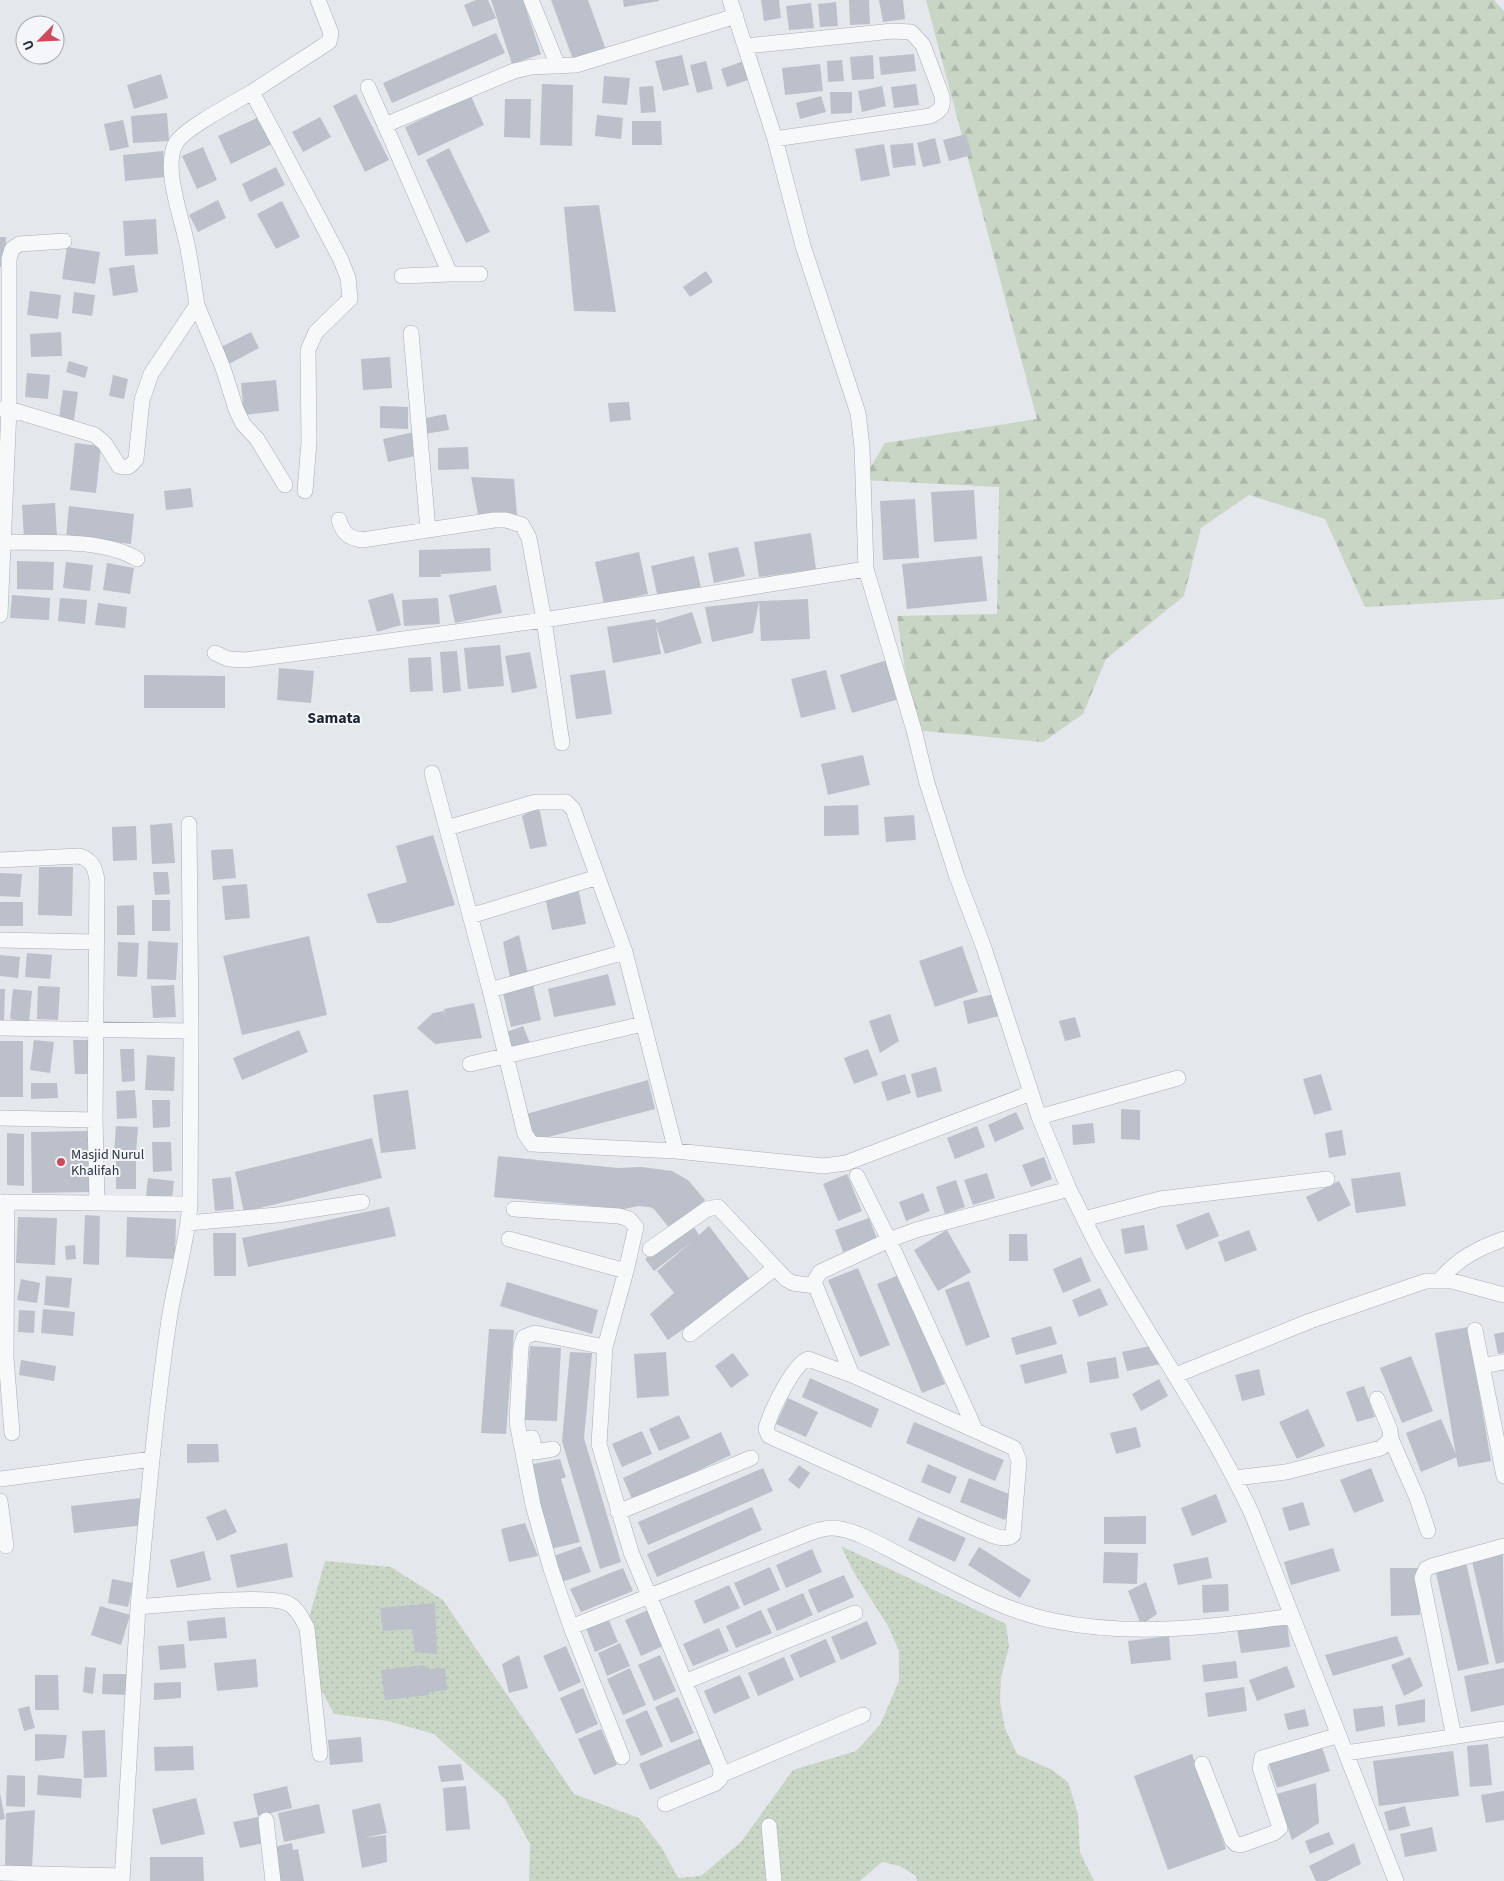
<svg xmlns="http://www.w3.org/2000/svg" width="1504" height="1881" viewBox="0 0 1504 1881" font-family="'Source Sans 3',sans-serif">
<style>
.forest{fill:url(#forest-firs)}
.park{fill:url(#park-dots)}
.building{fill:#bbc0ca}
.lines{fill:none;stroke-linecap:round;stroke-linejoin:round}
.minor-casing{stroke:#a9aeb7;stroke-width:16}
.minor{stroke:#f7f8fa;stroke-width:15}
.poi-dot{fill:#d1495b;stroke:#f4f6f9;stroke-width:2}
.labels{text-anchor:middle;stroke-width:4;stroke-linejoin:round;paint-order:stroke}
.poi-label{font-size:14px;fill:#2b3445;stroke:#f4f6f9;text-anchor:start}
.quarter-label{font-size:16px;font-weight:bold;fill:#1d2536;stroke:#f4f6f9}
</style>
<defs>
<pattern id="forest-firs" width="22" height="20" patternUnits="userSpaceOnUse" patternTransform="scale(1.25)"><rect width="22" height="20" fill="#c9d6c5"/><path d="M5 1l3.5 6h-7zM16 11l3.5 6h-7z" fill="#adb8ab"/></pattern>
<pattern id="park-dots" width="8" height="8" patternUnits="userSpaceOnUse" patternTransform="scale(1.25)"><rect width="8" height="8" fill="#c9d6c5"/><path d="M2 2h.1M6 6h.1" fill="none" stroke="#adb8ab" stroke-width="1.8" stroke-linecap="round"/></pattern>
</defs>
<rect width="100%" height="100%" fill="#e4e7ec"/>
<!-- forest -->
<path class="forest" d="M926,0H1494L1504,11V599L1365,607L1325,519L1249,495L1201,528L1184,596L1106,659L1083,714L1043,742L914,730L897,616L997,614L999,487L863,480L885,443L1037,419Z"/>
<!-- park -->
<path class="park" d="M841,1546L1006,1624L1009,1647L1001,1677L1000,1702L1005,1728L1017,1754L1052,1770L1068,1782L1078,1814L1080,1852L1094,1881H917L916,1876L900,1866L882,1862L860,1881H529L530,1844L505,1799L434,1734L388,1721L334,1714L313,1675L309,1618L325,1561L391,1567L443,1600L574,1794L639,1818L662,1848L678,1878L701,1876L741,1842L793,1770L856,1751L880,1725L899,1681V1651L888,1626L853,1571Z"/>
<!-- building -->
<path class="building" d="M476,0H488L496,18L473,27L464,5Z
M491,0H523L541,54L512,64Z
M551,0H588L606,50L574,62Z
M623,0H659V1L624,7Z
M761,0H779L781,18L764,21Z
M849,0H869L870,24L850,25Z
M879,0H903L905,19L883,22Z
M836,2L838,26L820,27L818,4Z
M811,3L814,28L789,30L786,6Z
M496,33L505,53L392,103L383,83Z
M914,54L916,71L881,75L879,57Z
M682,55L689,85L663,91L655,61Z
M873,55L874,79L852,80L850,57Z
M842,60L844,81L828,82L827,61Z
M706,61L713,89L697,93L690,65Z
M744,61L751,79L727,87L721,69Z
M820,64L823,91L785,95L782,68Z
M161,74L168,98L134,109L127,85Z
M604,76L630,78L627,105L602,103Z
M542,84L573,85L572,146L540,145Z
M916,84L919,105L894,108L891,87Z
M653,86L656,112L641,113L639,87Z
M882,86L886,106L862,112L858,91Z
M830,92H852V113L831,114Z
M356,94L389,160L365,172L333,106Z
M471,96L484,125L418,156L405,127Z
M821,96L826,112L800,119L796,103Z
M505,99H531L530,138L504,137Z
M167,113L169,141L133,143L131,116Z
M597,115L623,118L621,139L595,136Z
M259,117L272,144L231,164L218,136Z
M320,117L331,137L303,152L292,132Z
M123,120L129,147L110,151L104,124Z
M632,121H661L662,145H632Z
M966,134L972,155L949,161L943,140Z
M935,138L941,163L923,167L917,143Z
M913,143L916,165L893,168L890,145Z
M884,144L890,176L861,181L855,149Z
M203,147L217,180L197,189L182,156Z
M449,148L490,232L466,243L426,160Z
M163,151L166,177L125,181L123,155Z
M276,167L285,185L250,202L242,184Z
M218,200L226,218L198,232L189,215Z
M282,201L300,237L276,249L257,214Z
M599,205L616,312L574,311L564,207Z
M156,219L158,254L125,256L123,221Z
M0,237H6L5,267H0Z
M67,247L100,252L95,284L62,279Z
M134,265L138,292L113,296L109,268Z
M706,271L713,282L690,297L683,287Z
M30,291L61,295L58,319L27,315Z
M74,292L95,295L92,316L72,313Z
M61,332L62,356L31,357L30,334Z
M251,332L259,348L229,364L221,347Z
M390,357L392,388L363,390L361,359Z
M69,361L88,367L85,378L66,372Z
M27,373L50,375L48,399L25,397Z
M113,375L128,379L124,399L109,396Z
M276,380L279,411L244,415L241,383Z
M63,390L78,392L74,420L59,418Z
M629,402L631,420L610,422L608,403Z
M380,406L408,407V429L380,428Z
M446,414L449,430L424,434L421,419Z
M414,432L419,455L388,462L383,439Z
M75,443L101,446L96,493L70,490Z
M468,447L469,469L438,470V448Z
M471,477L514,479L517,515L478,514Z
M191,488L193,507L166,510L164,491Z
M974,490L977,539L934,542L931,492Z
M915,499L919,558L883,560L880,501Z
M55,503L57,536L24,538L22,505Z
M69,506L134,514L131,544L66,537Z
M811,533L816,569L759,577L754,542Z
M738,547L745,576L714,583L708,553Z
M490,548L491,571L441,574L440,567L441,577H419V550Z
M639,552L648,594L604,604L595,562Z
M694,556L701,588L658,598L651,566Z
M982,556L987,601L907,609L902,564Z
M17,561L54,562L53,590L17,589Z
M66,562L93,565L90,591L63,588Z
M107,563L134,568L130,594L103,590Z
M496,585L502,613L455,623L449,595Z
M393,593L401,625L377,632L368,600Z
M12,595L50,598L49,620L10,618Z
M60,598L87,600L85,624L58,621Z
M438,598L440,624L404,626L402,600Z
M808,599L810,639L761,641L759,601L753,633L712,642L705,607L759,601Z
M98,603L127,607L125,628L95,625Z
M692,612L702,643L665,654L656,626L661,654L613,663L607,627L655,619L656,623Z
M500,645L504,686L468,689L464,648Z
M457,651L461,691L443,693L440,652Z
M530,652L537,688L512,693L505,656Z
M431,657L433,691L410,692L408,658Z
M887,660L899,699L852,713L840,675Z
M279,668L314,671L311,703L277,700Z
M605,670L612,714L576,719L570,675Z
M826,670L836,709L801,718L791,679Z
M144,675L225,676V708H144Z
M863,755L870,785L828,795L821,764Z
M858,805L859,835L824,836V806Z
M539,807L547,846L530,849L522,816Z
M914,815L916,840L886,842L884,817Z
M172,823L175,863L152,864L150,825Z
M136,826L137,860L113,861L112,827Z
M433,835L455,905L390,923H377L367,894L407,882L396,846Z
M233,849L236,878L213,880L211,850Z
M39,867H73L72,916L38,915Z
M153,872H168L170,894L155,895Z
M0,873L22,874L20,897L0,896Z
M247,884L250,918L225,920L222,886Z
M578,888L586,924L552,930L545,897Z
M152,900H170V931H152Z
M0,902H23V926H0Z
M134,905L135,935H117V906Z
M519,935L528,974L510,978L503,942Z
M309,936L327,1015L242,1035L223,956Z
M148,941L178,943L176,980L147,979Z
M118,942L139,943L137,977L117,976Z
M962,946L978,992L935,1007L919,961Z
M27,953L52,955L50,979L25,977Z
M0,955L20,957L18,978L0,976Z
M608,974L616,1005L554,1017L548,989Z
M174,985L176,1017L153,1018L151,986Z
M533,985L541,1020L511,1027L503,993Z
M38,986L60,987L58,1020L37,1019Z
M0,989H5L4,1021H0Z
M13,989L32,991L29,1022L10,1019Z
M994,994L999,1016L968,1024L963,1001Z
M474,1003L482,1038L435,1044L417,1028L433,1013L444,1011L447,1023L444,1009Z
M890,1014L899,1041L880,1053L869,1021Z
M1075,1017L1081,1037L1065,1041L1059,1021Z
M523,1026L530,1043L511,1050L504,1033Z
M299,1030L308,1052L242,1080L233,1058Z
M34,1040L54,1042L50,1073L30,1070Z
M73,1040H89L90,1074H75Z
M0,1041H23V1097H0Z
M120,1049H134L135,1081L122,1082Z
M868,1049L878,1075L854,1084L844,1058Z
M147,1055L175,1057L174,1091L145,1090Z
M936,1067L942,1091L917,1098L911,1074Z
M905,1074L911,1093L887,1101L881,1082Z
M1321,1074L1332,1110L1314,1115L1303,1079Z
M648,1080L655,1109L533,1141L526,1114Z
M31,1083H57L58,1098L31,1099Z
M135,1090L137,1118L117,1119L116,1091Z
M408,1090L416,1149L381,1153L373,1095Z
M152,1100H170V1127L153,1128Z
M1121,1109L1140,1110V1140L1121,1139Z
M1016,1112L1024,1129L995,1142L988,1125Z
M1093,1123L1095,1143L1073,1145L1072,1125Z
M116,1126L138,1127L136,1154L114,1153Z
M977,1126L985,1147L955,1159L947,1138Z
M1342,1130L1346,1155L1329,1158L1325,1133Z
M89,1131L91,1192L32,1193L31,1132Z
M7,1133L24,1134V1186L7,1185Z
M372,1138L382,1178L244,1212L235,1172Z
M152,1142H171L172,1171L153,1172Z
M498,1156L618,1168L642,1167L672,1171L688,1180L705,1200L671,1230L654,1209L649,1207L638,1206L624,1209L494,1197Z
M1044,1157L1052,1179L1031,1187L1022,1165Z
M116,1161H136V1189H116Z
M1400,1172L1406,1206L1356,1213L1351,1179Z
M987,1173L995,1198L973,1205L964,1180Z
M847,1174L862,1211L838,1221L823,1184Z
M231,1177L234,1209L215,1211L212,1179Z
M148,1178L174,1181L172,1199L146,1196Z
M956,1180L965,1207L945,1214L936,1187Z
M1339,1181L1351,1205L1318,1222L1306,1197Z
M923,1193L930,1211L906,1221L899,1202Z
M389,1207L396,1236L248,1267L242,1238Z
M1209,1212L1219,1236L1186,1250L1176,1225Z
M85,1215L100,1216L99,1265L83,1264Z
M18,1217L57,1218L55,1265L16,1263Z
M127,1217L176,1219L175,1259L126,1257Z
M869,1218L877,1239L843,1252L835,1230Z
M692,1224L699,1235L709,1226L751,1281L668,1340L650,1314L674,1293L657,1271L694,1240L654,1271L645,1259Z
M1144,1225L1148,1250L1125,1254L1121,1229Z
M947,1230L971,1272L938,1291L914,1250Z
M1249,1230L1257,1250L1225,1262L1218,1242Z
M213,1233H236V1276H214Z
M1009,1234H1027L1028,1261H1009Z
M75,1245L76,1259L66,1260L65,1246Z
M1081,1257L1091,1281L1063,1293L1053,1269Z
M858,1268L890,1345L860,1357L828,1280Z
M899,1275L945,1384L922,1393L877,1284Z
M46,1276L72,1278L69,1308L44,1305Z
M21,1279L40,1283L37,1303L17,1300Z
M969,1281L990,1337L966,1346L945,1290Z
M507,1282L598,1310L592,1334L500,1306Z
M1100,1288L1108,1305L1079,1317L1072,1300Z
M43,1309L75,1312L73,1336L41,1333Z
M19,1310L35,1311L34,1333L18,1332Z
M1051,1326L1057,1344L1016,1355L1011,1338Z
M1468,1327L1491,1461L1458,1467L1435,1333Z
M489,1329L514,1330L506,1434L481,1433Z
M1504,1332V1353L1498,1354L1494,1334Z
M1155,1345L1160,1364L1127,1371L1122,1352Z
M530,1346L561,1348L557,1421L525,1420Z
M570,1352L592,1353L584,1438L621,1562L600,1569L562,1441Z
M666,1352L669,1396L637,1398L634,1354Z
M733,1353L749,1375L731,1388L715,1366Z
M1062,1354L1067,1373L1025,1384L1020,1365Z
M1411,1356L1433,1411L1402,1423L1380,1368Z
M1116,1357L1119,1378L1090,1383L1087,1362Z
M21,1360L56,1366L54,1381L19,1375Z
M1259,1369L1265,1395L1242,1401L1235,1375Z
M810,1378L879,1409L871,1428L802,1397Z
M1159,1379L1168,1396L1141,1411L1132,1394Z
M1364,1386L1375,1417L1357,1422L1346,1392Z
M788,1398L818,1412L806,1437L776,1424Z
M1308,1409L1325,1446L1297,1459L1279,1422Z
M679,1415L690,1438L659,1451L649,1429Z
M1441,1419L1457,1457L1421,1472L1406,1433Z
M914,1422L1004,1460L995,1481L906,1443Z
M1136,1427L1141,1447L1116,1454L1110,1433Z
M642,1431L652,1454L622,1467L612,1444Z
M721,1432L731,1455L633,1501L623,1478Z
M187,1444H218L219,1462L187,1463Z
M560,1459L566,1477L561,1479L580,1542L551,1549L528,1465Z
M928,1464L957,1477L950,1494L921,1482Z
M799,1465L810,1473L799,1489L788,1480Z
M763,1468L773,1491L648,1545L638,1522Z
M1371,1468L1384,1501L1354,1513L1340,1480Z
M969,1478L1014,1496L1005,1520L960,1502Z
M1216,1494L1227,1522L1192,1536L1181,1508Z
M141,1498L144,1525L74,1533L71,1506Z
M1303,1502L1310,1525L1289,1531L1282,1508Z
M752,1507L762,1530L657,1577L647,1554Z
M226,1509L237,1532L217,1541L206,1517Z
M1146,1516V1544H1104V1517Z
M918,1517L966,1538L955,1562L908,1540Z
M525,1523L538,1556L509,1562L501,1529Z
M287,1543L293,1577L237,1588L230,1555Z
M581,1546L591,1572L562,1582L554,1556Z
M979,1547L1031,1580L1020,1598L968,1565Z
M1333,1548L1340,1571L1291,1585L1284,1562Z
M812,1549L822,1572L786,1588L776,1565Z
M204,1551L211,1580L177,1588L170,1560Z
M1104,1552L1138,1553L1137,1584L1103,1583Z
M1503,1554L1504,1662L1496,1664L1472,1561Z
M1208,1557L1212,1578L1178,1585L1173,1564Z
M1466,1562L1489,1664L1458,1671L1435,1569Z
M770,1567L780,1590L744,1606L734,1583Z
M623,1568L633,1591L581,1612L570,1589Z
M1390,1568H1420V1615L1391,1616Z
M844,1575L854,1597L818,1613L808,1590Z
M112,1579L133,1583L128,1607L108,1603Z
M1146,1582L1157,1614L1141,1625L1128,1591Z
M1228,1584L1229,1611L1203,1613L1202,1585Z
M729,1585L740,1608L704,1624L694,1601Z
M803,1593L813,1615L777,1631L767,1609Z
M435,1603L437,1654L415,1652L412,1629L383,1631L380,1608Z
M100,1606L130,1615L121,1645L91,1635Z
M648,1610L663,1646L641,1656L625,1620Z
M761,1610L772,1633L736,1648L726,1626Z
M225,1617L227,1638L189,1641L187,1621Z
M608,1618L618,1642L595,1652L586,1628Z
M867,1621L877,1644L841,1660L831,1637Z
M1287,1623L1290,1647L1241,1653L1237,1629Z
M719,1628L729,1651L693,1666L683,1644Z
M1169,1636L1171,1660L1131,1664L1128,1641Z
M1397,1636L1404,1655L1333,1676L1325,1655Z
M826,1639L836,1662L800,1678L790,1655Z
M620,1643L630,1666L607,1676L598,1653Z
M184,1644L186,1668L160,1670L158,1646Z
M566,1646L581,1682L559,1692L543,1656Z
M519,1655L528,1688L509,1693L502,1664Z
M660,1655L676,1691L654,1701L638,1665Z
M784,1657L794,1680L758,1696L748,1673Z
M1410,1657L1423,1686L1404,1696L1391,1665Z
M256,1659L258,1687L217,1691L214,1663Z
M1236,1661L1238,1678L1204,1682L1202,1665Z
M425,1665L426,1669L445,1668L447,1690L429,1692V1695L385,1700L381,1670Z
M1287,1666L1295,1687L1257,1701L1249,1680Z
M85,1667L96,1668L93,1694L83,1692Z
M630,1668L646,1705L623,1715L607,1679Z
M1504,1668V1705L1471,1712L1464,1676Z
M103,1674H127V1695L102,1694Z
M35,1675H58L59,1710H35Z
M740,1675L750,1698L714,1714L704,1691Z
M181,1682V1698L154,1700V1683Z
M1244,1687L1247,1711L1208,1717L1205,1693Z
M583,1688L598,1724L576,1734L560,1698Z
M678,1697L694,1733L671,1743L655,1707Z
M1425,1699V1722L1398,1726L1395,1705Z
M29,1706L35,1728L24,1731L18,1709Z
M1383,1706L1385,1726L1356,1732L1353,1709Z
M1305,1709L1309,1726L1288,1730L1284,1714Z
M647,1710L663,1746L641,1756L625,1720Z
M601,1729L617,1765L594,1775L578,1739Z
M105,1730L107,1777L84,1778L82,1731Z
M35,1734L67,1735L64,1758L35,1761Z
M361,1737L363,1762L330,1765L328,1740Z
M701,1738L712,1763L650,1790L639,1764Z
M1488,1744L1492,1785L1470,1787L1467,1746Z
M193,1746L194,1770L155,1771L154,1747Z
M1322,1747L1330,1771L1277,1788L1269,1764Z
M1453,1751L1459,1796L1379,1806L1373,1761Z
M1192,1754L1226,1849L1168,1870L1134,1776Z
M461,1764L464,1780L441,1782L438,1766Z
M7,1775L25,1776V1807L6,1806Z
M38,1775L82,1779L81,1798L37,1795Z
M1316,1783L1319,1823L1292,1840L1276,1794Z
M287,1786L292,1808L258,1816L253,1794Z
M466,1786L470,1829L446,1831L443,1788Z
M1504,1791V1820L1486,1823L1481,1795Z
M0,1793L5,1819L0,1820Z
M196,1798L205,1834L161,1845L152,1809Z
M380,1803L387,1833L364,1838L386,1835L387,1862L362,1868L352,1810Z
M319,1804L325,1833L284,1842L278,1813Z
M1405,1806L1410,1826L1389,1831L1384,1812Z
M35,1810L32,1868L5,1867L6,1813Z
M258,1817L264,1843L240,1848L233,1822Z
M1432,1827L1437,1851L1405,1857L1400,1834Z
M1329,1832L1334,1844L1310,1854L1305,1841Z
M292,1843L293,1850L298,1849L304,1881H279L273,1847Z
M1354,1843L1361,1864L1327,1881H1316L1309,1866Z
M150,1857H203L204,1881H150Z"/>
<g class="lines">
<defs>
<path id="minor" d="M531,0L558,66
M730,0L775,139L803,246L858,413L862,447L866,569L914,730L927,783L957,877L984,948L1039,1117L1069,1189
M746,46L893,31L911,32L923,45L942,96C944,108 940,111 930,116L775,139
M368,87L385,125
M252,92L329,42L331,33L318,0
M480,274H450L385,125L514,71L531,67L576,65L736,16
M402,276L450,274
M197,305L223,368L236,409L243,424L257,439L285,485
M411,333L428,530
M0,409H9L95,435L105,444L119,466C128,469 131,466 136,459L142,400L151,374L197,305C194,285 191,264 187,244C182,219 162,166 176,143C186,127 234,103 252,92L341,260L348,278L350,299L316,332L308,350L309,442L305,491
M339,520C343,533 348,538 362,540L494,520H506L522,525L529,538L544,620L562,743
M3,542C42,543 103,538 137,559
M0,615L9,409V259L12,249L19,244L64,241
M215,653L228,659L245,660L322,650L544,620L866,569
M432,773L490,990L525,1134L532,1144L676,1151L823,1166L846,1163L1031,1093
M189,824L191,1031
M447,828L536,802H566L573,809L625,952L676,1151
M0,860L79,856C92,860 95,867 97,880L95,1120L97,1202
M470,916L598,877
M0,940L95,942
M490,990L625,952
M0,1028L191,1031L190,1204
M470,1064L643,1024
M1039,1117L1178,1078
M0,1118L95,1120
M0,1202L190,1204C187,1243 175,1281 169,1320C155,1415 147,1511 138,1607
M7,1202L6,1358L12,1433
M514,1209L619,1216L629,1219L636,1227L626,1271
M1084,1219L1160,1199L1327,1179
M188,1223L277,1215L362,1202
M509,1239L626,1271L605,1347L599,1444L631,1552L721,1769L720,1779L716,1783L665,1804
M650,1249L707,1209L718,1207L786,1279L793,1283L815,1286
M1439,1281C1457,1259 1478,1248 1504,1239
M1475,1330L1504,1476
M690,1334L775,1268
M605,1347L535,1333L524,1337L521,1346L517,1422L533,1505L551,1569L571,1627L622,1757
M808,1359L852,1375L1014,1448L1019,1461L1013,1535C1004,1543 989,1533 979,1530L769,1436L766,1429C770,1413 793,1364 808,1359Z
M1482,1366L1504,1362
M852,1375L814,1282L820,1272L889,1240L857,1176
M1176,1375L1310,1321L1426,1281H1452L1504,1295
M975,1429L889,1240L916,1230L1069,1189C1079,1208 1088,1228 1098,1247C1148,1337 1208,1420 1252,1514L1396,1881
M1391,1439L1417,1498L1428,1531
M520,1440L532,1438L535,1452L553,1449
M1235,1478L1286,1472L1381,1448L1391,1439L1390,1430L1377,1399
M0,1479L152,1459
M0,1501L6,1546
M618,1512L751,1458
M571,1627L807,1534C815,1531 824,1528 832,1528C854,1528 886,1548 906,1558C954,1582 1002,1611 1055,1621C1132,1637 1215,1627 1292,1616
M687,1681L855,1613
M1454,1737L1422,1578L1426,1569L1432,1566L1504,1546
M1346,1753L1504,1729
M1202,1764L1232,1840L1236,1844L1241,1845L1274,1833L1280,1828L1260,1768L1262,1758L1339,1735
M721,1775L863,1715
M266,1820L273,1881
M769,1826L774,1881
M0,1873L122,1876
M122,1881L138,1607C164,1605 271,1593 289,1604C298,1609 302,1619 307,1628L320,1754"/>
</defs>
<!-- minor casing -->
<use href="#minor" class="minor-casing"/>
<!-- minor -->
<use href="#minor" class="minor"/>
</g>
<!-- markers -->
<circle class="poi-dot" cx="61" cy="1162" r="5"/>
<g class="labels">
<!-- poi labels -->
<g class="poi-label">
<text x="71" y="1159">Masjid Nurul<tspan x="71" dy="16">Khalifah</tspan></text>
</g>
<!-- quarter labels -->
<g class="quarter-label">
<text x="334" y="723">Samata</text>
</g>
</g>
<!-- north arrow -->
<g transform="translate(40 40) rotate(246)"><circle r="24" fill="#f4f6f9" stroke="#a4a8b1"/>
<path d="M0-4L9 19L0 12L-9 19Z" fill="#d1495b"/>
<text y="-8" font-size="14" font-weight="bold" text-anchor="middle" fill="#2b3445">U</text>
</g>
</svg>
